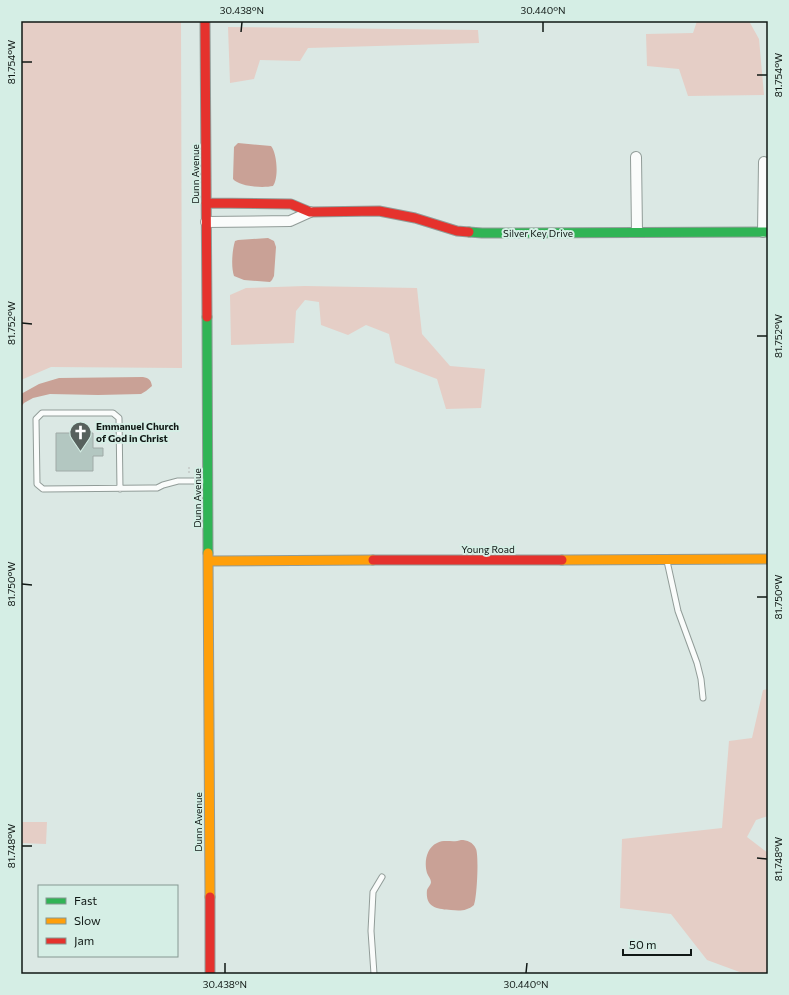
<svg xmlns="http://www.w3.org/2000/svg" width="789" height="995" viewBox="0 0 789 995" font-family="Commissioner,sans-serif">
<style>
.green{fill:#e5cec6}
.water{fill:#c9a196}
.building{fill:#b3c7c1;stroke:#a0aaa7}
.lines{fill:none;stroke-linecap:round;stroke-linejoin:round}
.lane-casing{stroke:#919c98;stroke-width:7}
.street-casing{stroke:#919c98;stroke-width:12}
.fast-casing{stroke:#919c98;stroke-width:11}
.slow-casing{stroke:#919c98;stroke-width:11}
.jam-casing{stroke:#919c98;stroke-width:11}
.path{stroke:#c3c7c5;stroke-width:1.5;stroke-dasharray:2 2;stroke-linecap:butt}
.lane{stroke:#fafcfb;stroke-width:5}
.street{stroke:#fafcfb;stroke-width:10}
.fast{stroke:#30b455;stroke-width:9}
.slow{stroke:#ff9f0a;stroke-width:9}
.jam{stroke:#e5322d;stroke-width:9}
.ticks{fill:none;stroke:#101815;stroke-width:1.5}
.labels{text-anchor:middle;stroke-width:4;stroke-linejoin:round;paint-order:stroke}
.street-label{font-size:10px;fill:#101815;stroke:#d5eee5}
.poi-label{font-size:10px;font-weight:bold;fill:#101815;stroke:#d5eee5;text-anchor:start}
.neatline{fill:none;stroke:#101815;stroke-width:1.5}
.ticks-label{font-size:10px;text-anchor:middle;fill:#101815}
</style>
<rect width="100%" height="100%" fill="#dbe8e4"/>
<!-- green -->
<path class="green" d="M21,21H181L182,368L51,367L21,380Z
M697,21H749L759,39L764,95L688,96L679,69L647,66L646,34L693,33Z
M228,27L478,30L479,43L308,48L300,61L260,60L254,79L230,83Z
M305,286L417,288L422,334L450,366L485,369L481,408L446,409L437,379L395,363L389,334L366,325L348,335L321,325L319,302L305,300L296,311L294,343L231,345L230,295L246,288Z
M768,689V816L756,820L747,837L768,853V974H745L707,960L671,914L620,908L622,839L722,828L729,741L752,738L763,690Z
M21,822H47L46,844L21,843Z"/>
<!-- water -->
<path class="water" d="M238,143L271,146C277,153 279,178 273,186C263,188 240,187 233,179L234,147Z
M268,238L274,241L276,247L274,276L272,280L270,282L244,280L234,276C231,267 232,251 235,241L238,240Z
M143,377C149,378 151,380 152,386L146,391L141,394L98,395L50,394L33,398L24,403L21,407V394L39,384L59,378Z
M461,840C467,840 473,842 476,849C479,856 477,898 474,905C467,911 460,911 451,910C438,909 425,908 427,890C428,887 431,885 431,882C431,879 428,876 427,873C424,863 426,848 437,843C444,839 454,843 461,840Z"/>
<!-- building -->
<path class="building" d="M56,433H93V448H103V456H93V471H56Z"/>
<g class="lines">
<defs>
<path id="lane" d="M120,489L119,418L113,413H42L36,419L37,484L43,489L150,488H157L163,485L178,481H207
M667,561L678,611L697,663L701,679L703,698
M374,974L371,931L373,892L382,877"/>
<path id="street" d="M636,157L637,232
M206,222L290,221L310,212
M763,232L764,162"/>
<path id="fast" d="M469,232L482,233L768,232
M207,317L208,553"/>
<path id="slow" d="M208,553L210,897
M562,560L768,559
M208,561L373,560"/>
<path id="jam" d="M205,21L207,317
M206,203L291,204L310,212L379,211L415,218L457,231L469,232
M373,560H562
M210,897V974"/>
</defs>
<!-- lane casing -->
<use href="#lane" class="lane-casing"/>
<!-- street casing -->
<use href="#street" class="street-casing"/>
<!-- fast casing -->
<use href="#fast" class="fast-casing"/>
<!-- slow casing -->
<use href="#slow" class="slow-casing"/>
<!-- jam casing -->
<use href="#jam" class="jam-casing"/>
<!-- path -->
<path class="path" d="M189,473V466"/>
<!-- lane -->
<use href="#lane" class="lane"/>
<!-- street -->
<use href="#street" class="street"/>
<!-- fast -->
<use href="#fast" class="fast"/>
<!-- slow -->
<use href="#slow" class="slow"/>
<!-- jam -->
<use href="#jam" class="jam"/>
</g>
<!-- ticks -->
<path class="ticks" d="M241,32L242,22M543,32V22M22,62H32M757,75H767M22,323L32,324M757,336H767M22,584L32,585M757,597H767M22,846H32M757,858L767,859M225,973V963M526,973L527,963"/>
<!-- icons -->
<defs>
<symbol id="church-pin" viewBox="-11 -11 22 30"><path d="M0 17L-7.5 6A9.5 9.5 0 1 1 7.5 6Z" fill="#57615d" stroke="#d5eee5"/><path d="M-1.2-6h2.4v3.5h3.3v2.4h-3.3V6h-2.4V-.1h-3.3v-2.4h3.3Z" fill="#fff"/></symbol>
</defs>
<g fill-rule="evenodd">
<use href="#church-pin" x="68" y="420" width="25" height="34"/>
</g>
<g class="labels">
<!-- street labels -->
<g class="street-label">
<text transform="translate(195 174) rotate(-90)" y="4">Dunn Avenue</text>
<text x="538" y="237">Silver Key Drive</text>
<text transform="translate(197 498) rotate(-90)" y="4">Dunn Avenue</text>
<text x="488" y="553">Young Road</text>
<text transform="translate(198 822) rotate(-90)" y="4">Dunn Avenue</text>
</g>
<!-- poi labels -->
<g class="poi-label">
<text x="96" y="430">Emmanuel Church<tspan x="96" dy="12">of God in Christ</tspan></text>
</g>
</g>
<!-- border -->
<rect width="789" height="995" fill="none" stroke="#d5eee5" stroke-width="44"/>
<!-- legend -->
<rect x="38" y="885" width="140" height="72" fill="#d5eee5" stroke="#869892"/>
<rect x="46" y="898" width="20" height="6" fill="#30b455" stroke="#869892"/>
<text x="74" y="905" font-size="12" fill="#101815">Fast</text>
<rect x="46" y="918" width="20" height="6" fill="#ff9f0a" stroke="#869892"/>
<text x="74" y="925" font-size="12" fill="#101815">Slow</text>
<rect x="46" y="938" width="20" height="6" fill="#e5322d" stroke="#869892"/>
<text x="74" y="945" font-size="12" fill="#101815">Jam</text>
<!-- scale -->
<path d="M623 949v6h68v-6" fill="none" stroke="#101815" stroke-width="2"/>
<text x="629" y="949" font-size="12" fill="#101815" stroke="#d5eee5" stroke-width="3" paint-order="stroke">50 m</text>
<rect x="22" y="22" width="745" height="951" class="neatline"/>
<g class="ticks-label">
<text x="242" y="14">30.438°N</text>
<text x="543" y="14">30.440°N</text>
<text transform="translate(11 62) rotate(-90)" y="4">81.754°W</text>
<text transform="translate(778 75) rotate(-90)" y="4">81.754°W</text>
<text transform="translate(11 323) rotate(-90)" y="4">81.752°W</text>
<text transform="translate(778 336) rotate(-90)" y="4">81.752°W</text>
<text transform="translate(11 584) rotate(-90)" y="4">81.750°W</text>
<text transform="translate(778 597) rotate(-90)" y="4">81.750°W</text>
<text transform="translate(11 846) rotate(-90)" y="4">81.748°W</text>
<text transform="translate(778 859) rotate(-90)" y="4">81.748°W</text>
<text x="225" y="988">30.438°N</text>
<text x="526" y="988">30.440°N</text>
</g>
</svg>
